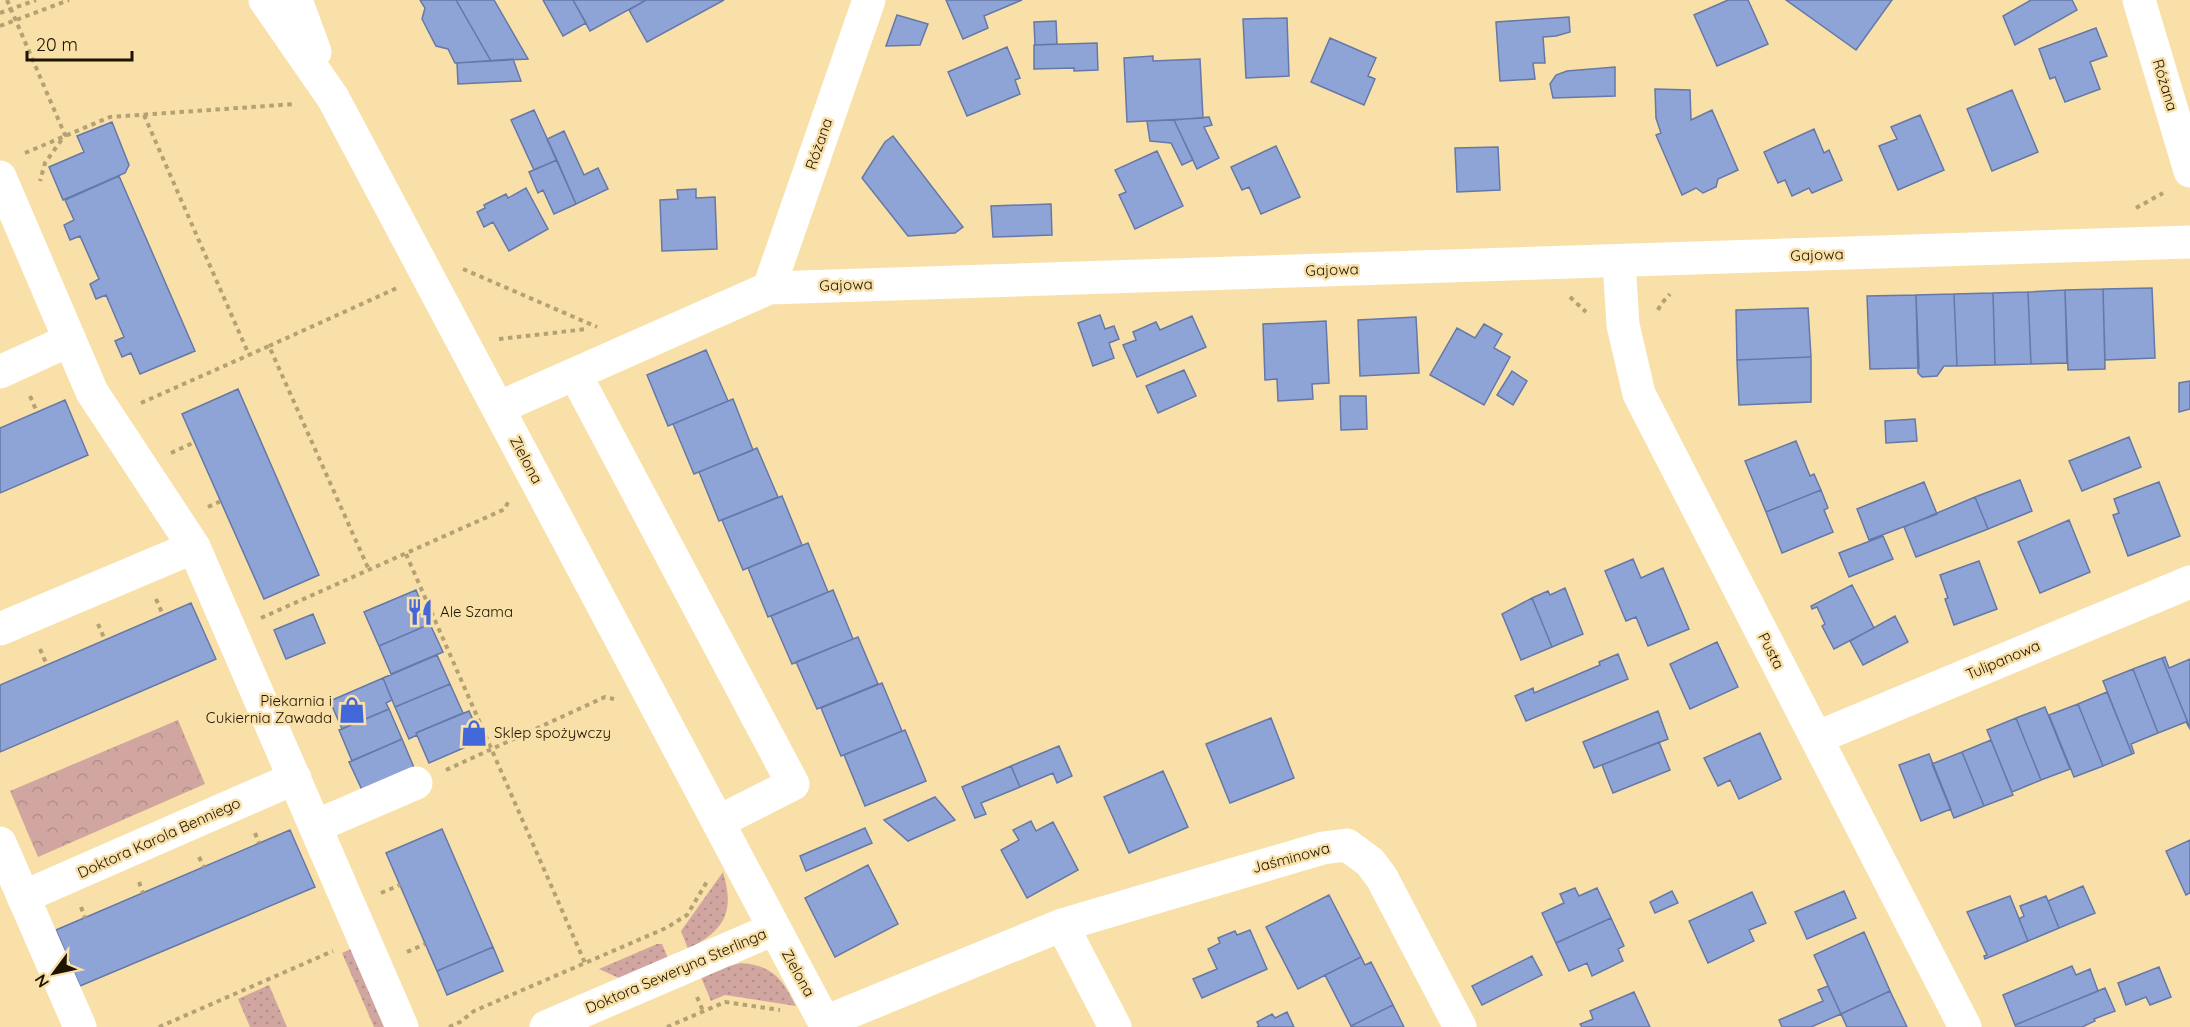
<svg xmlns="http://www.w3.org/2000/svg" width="2190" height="1027" viewBox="0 0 2190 1027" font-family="Quicksand,sans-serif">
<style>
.grass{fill:url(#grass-dots)}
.park{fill:url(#park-crowns)}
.building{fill:#8fa4d6;stroke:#6578a7;stroke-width:1.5}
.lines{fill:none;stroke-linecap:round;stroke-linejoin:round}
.path{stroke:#b4a174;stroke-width:4;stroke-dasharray:4.5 4.5;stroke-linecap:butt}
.minor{stroke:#fff;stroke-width:33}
.labels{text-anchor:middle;stroke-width:5;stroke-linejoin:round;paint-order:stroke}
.street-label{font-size:15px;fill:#1d1401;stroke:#f8e0a8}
.poi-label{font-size:15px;fill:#1d1401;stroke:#f8e0a8;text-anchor:start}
</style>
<defs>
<pattern id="grass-dots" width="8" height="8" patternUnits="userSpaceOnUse" patternTransform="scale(1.5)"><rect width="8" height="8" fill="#d2a6a0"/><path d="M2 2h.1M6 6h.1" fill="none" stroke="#b48e88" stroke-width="1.8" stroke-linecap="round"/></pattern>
<pattern id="park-crowns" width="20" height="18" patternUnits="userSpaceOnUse" patternTransform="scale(1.5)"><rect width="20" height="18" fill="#d2a6a0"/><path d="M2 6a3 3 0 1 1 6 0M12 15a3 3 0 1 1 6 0" fill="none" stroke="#b48e88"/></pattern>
</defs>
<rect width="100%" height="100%" fill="#f8e0a8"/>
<!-- grass -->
<path class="grass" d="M723,872C735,912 725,930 688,949L681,931Z
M657,944H662L668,958L621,979L599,969Z
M357,946L392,1027H374L342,953Z
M741,963C773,965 783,980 796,1006L725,995L711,1001L701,977L722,968Z
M269,985L287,1027H250L238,999Z"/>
<!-- park -->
<path class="park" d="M178,720L205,784L38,857L10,791Z"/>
<!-- building -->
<path class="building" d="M420,0H456L491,61L455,63L448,49L436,46L422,19L425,8Z
M456,0H494L528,59L491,61Z
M543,0H573L586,23L563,36Z
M573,0H646L590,31Z
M646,0H724L647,42L629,10Z
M946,0H1022L984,16L988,28L963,39Z
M1728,0H1748L1768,44L1717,66L1694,15Z
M1786,0H1892L1856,50Z
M2031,0H2072L2077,10L2015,45L2003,16Z
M897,15L928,24L920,45L886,46Z
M1569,17L1570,32L1556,36L1543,37L1545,63H1533L1535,79L1500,81L1496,22Z
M1287,18L1289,76L1246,78L1243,19Z
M1056,21L1057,44L1035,45L1034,22Z
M2096,28L2107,56L2090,62L2100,89L2065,102L2055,77L2050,79L2039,49Z
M1330,38L1376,58L1368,76L1375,79L1364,105L1311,82Z
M1097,43L1098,70L1074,71V68L1034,69V45Z
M1007,47L1020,78L1015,80L1020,94L967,116L948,72Z
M1153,56V61L1200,59L1203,118L1127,122L1124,58Z
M513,59L521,81L458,84L457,63Z
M1615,67V96L1553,98L1550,84L1556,75L1567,71Z
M1655,89L1690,90L1691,120L1712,110L1738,170L1718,179L1716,187L1703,193L1696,188L1682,195L1656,135L1661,133L1656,118Z
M2012,90L2038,152L1992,171L1967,109Z
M534,110L557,160L534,170L511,120Z
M1920,115L1944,170L1898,190L1879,146L1897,139L1891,127Z
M1209,117L1212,125L1204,127L1219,158L1197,169L1174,120Z
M1174,120L1193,160L1182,165L1171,143L1150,141L1147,121Z
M112,122L129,165L125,173L63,200L49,167L84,152L77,136Z
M1814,129L1824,153L1829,150L1842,180L1812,193L1809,188L1792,196L1785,180L1778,183L1764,152Z
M564,131L584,175L598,168L608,189L576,204L547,139Z
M893,136L963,227L955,233L908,236L862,178L885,142Z
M1276,146L1300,197L1261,214L1249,187L1242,190L1231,167Z
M1498,147L1500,190L1457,192L1455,148Z
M1157,151L1183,206L1135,229L1119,195L1126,192L1115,170Z
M557,160L576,204L554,214L543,190L538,193L529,172Z
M119,176L195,351L140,374L131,353L122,357L115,341L124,337L106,295L96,299L90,284L99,279L80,236L70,240L64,225L74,220L65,200Z
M526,188L548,229L509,251L493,222L484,227L477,212L485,208L484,205L506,194L508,198Z
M696,189V198L715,197L717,249L662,251L660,200L678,199L677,190Z
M1051,204L1052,235L993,237L991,206Z
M2152,288L2155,358L2105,360L2103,289Z
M2103,289L2105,369L2068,370L2065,290Z
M2065,290L2067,363L2031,364L2028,292Z
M2028,292L2031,364L1995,365L1993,293Z
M1993,293L1995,365L1957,366L1954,294Z
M1954,294L1957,366H1944L1937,376L1922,377L1918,373L1916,295Z
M1916,295L1919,368L1870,369L1867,296Z
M1808,308L1811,357L1737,360L1736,310Z
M1100,315L1105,329L1114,326L1119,339L1109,343L1114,358L1093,366L1078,323Z
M1192,316L1206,347L1137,377L1123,345L1136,340L1133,332L1156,322L1160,330Z
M1416,317L1419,373L1360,376L1358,320Z
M1326,321L1329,383L1312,384L1313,399L1278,401L1277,379L1265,380L1263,324Z
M1484,324L1502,334L1494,348L1510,357L1484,405L1430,375L1457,328L1475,338Z
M706,350L728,401L668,426L647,375Z
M1811,357V402L1739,405L1737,360Z
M1184,370L1196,396L1158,413L1146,386Z
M1512,371L1527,381L1513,405L1497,395Z
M2190,381V409L2179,412V383Z
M238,389L319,575L264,599L182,414Z
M1340,396H1366L1367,429L1341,430Z
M733,399L753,450L694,474L673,424Z
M65,400L88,455L0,493V428Z
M1915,419L1917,441L1886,443L1885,421Z
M2129,437L2141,467L2082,491L2069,461Z
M1796,441L1810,476L1814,474L1821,490L1766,512L1745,461Z
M757,448L778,497L719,521L699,472Z
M2020,480L2032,511L1988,529L1975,497Z
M1924,482L1937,514L1869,540L1857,509Z
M2159,482L2180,536L2128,556L2113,515L2119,513L2114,499Z
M1821,490L1828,508L1824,510L1833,532L1782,553L1766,512Z
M782,496L802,545L743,570L722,520Z
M1975,497L1988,529L1916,557L1904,527Z
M2069,520L2090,572L2040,593L2018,542Z
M1883,536L1893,559L1849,577L1839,553Z
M808,543L828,592L768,617L748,568Z
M1633,559L1641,578L1663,568L1689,629L1648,646L1636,617L1626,621L1605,571Z
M1979,561L1997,609L1954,625L1945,599L1948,598L1940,575Z
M1852,585L1874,628L1834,649L1822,626L1825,624L1817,607L1812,609L1811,606Z
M1565,588L1583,634L1552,647L1532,598L1548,591L1550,595Z
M416,590L430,624L379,646L364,612Z
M833,590L853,639L792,664L771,616Z
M1532,598L1552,647L1521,660L1502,614Z
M191,603L216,659L0,752V685Z
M313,614L325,643L286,659L274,630Z
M1895,616L1908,642L1863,665L1850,641Z
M430,624L443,652L391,674L379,646Z
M858,637L878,684L817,709L796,662Z
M1717,642L1738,687L1690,709L1670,664Z
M1618,654L1628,679L1526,721L1515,696L1533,688L1534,693L1600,665L1599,662Z
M437,655L450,684L395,707L383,678Z
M2165,657L2169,668L2190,659V728L2162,658Z
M2162,658L2190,728V729L2186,722L2158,733L2133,669Z
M2133,669L2158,733L2131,744L2134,753L2132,754L2103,681Z
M383,678L392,700L386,703L389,709L342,729L330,701Z
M882,683L902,731L841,756L821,708Z
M450,684L463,713L416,733L417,735L409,739L395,707Z
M2107,692L2132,754L2103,766L2078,704Z
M2078,704L2103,766L2074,777L2049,715Z
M2045,707L2070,769L2041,780L2016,718Z
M389,709L402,739L352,761L339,730Z
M469,711L482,740L429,763L416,733Z
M1658,711L1668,739L1594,768L1583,742Z
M1271,718L1294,778L1230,803L1206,744Z
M2016,718L2041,780L2012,792L1987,730Z
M905,730L926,781L865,806L844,755Z
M1760,733L1781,779L1739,799L1730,780L1718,786L1704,758Z
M402,739L415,770L363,792L349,762Z
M1991,740L2013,795L1984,806L1962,752Z
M1659,742L1670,770L1613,793L1602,765Z
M1059,746L1072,776L1057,783L1053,773L1020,787L1011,766Z
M1962,752L1984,806L1954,818L1932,764Z
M1929,754L1951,809L1921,821L1899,765Z
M1011,766L1020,787L981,803L986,814L975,818L962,787Z
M1163,771L1188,827L1129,853L1104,797Z
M935,797L955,820L908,841L884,820Z
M1031,821L1036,831L1053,822L1078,870L1027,898L1001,850L1019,840L1013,830Z
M865,828L872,843L806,871L800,856Z
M442,829L493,947L437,971L386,853Z
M290,830L315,887L80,986L56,930Z
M2190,840V893L2186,895L2166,851Z
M868,865L898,924L835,957L805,898Z
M2083,886L2095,913L2059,928L2048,901Z
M1575,888L1579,896L1597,888L1611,918L1556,943L1542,913L1564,903L1560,894Z
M1672,891L1678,903L1655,913L1650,902Z
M1844,891L1856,918L1807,939L1795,912Z
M1752,892L1766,923L1749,930L1754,941L1708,963L1689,921Z
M1329,895L1361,957L1298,989L1266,927Z
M2010,896L2028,941L1985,959L1984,956L1987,955L1967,912Z
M2046,896L2059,928L2028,941L2019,919L2024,916L2020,906Z
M1611,918L1624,946L1618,949L1623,961L1592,976L1587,963L1569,971L1556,943Z
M1250,930L1267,969L1202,998L1193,979L1217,969L1208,949L1220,943L1218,938L1235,931L1237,935Z
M1864,932L1890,991L1841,1014L1814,955Z
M493,947L503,971L447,995L437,971Z
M1532,956L1542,975L1482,1005L1472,986Z
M1361,957L1365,965L1371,962L1393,1005L1351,1026L1325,975Z
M2072,966L2076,975L2090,969L2098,991L2015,1025L2003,995Z
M2159,967L2171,997L2150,1005L2146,997L2126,1005L2118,983Z
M1828,986L1841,1014L1811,1027H1782L1779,1020L1823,1001L1818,990Z
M2105,988L2115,1011L2094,1019L2095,1021L2082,1027H2016L2015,1025Z
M1890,991L1907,1027H1847L1841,1014Z
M1634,992L1650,1027H1582L1580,1024L1593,1019L1590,1011Z
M1393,1005L1404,1027H1351V1026Z
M1287,1012L1294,1027H1257L1259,1026L1257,1022L1272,1014L1275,1018Z"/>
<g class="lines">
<!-- path -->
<path class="path" d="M7,0L65,135L45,163L40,181
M0,13L36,0
M0,26L69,0
M144,115L249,355
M25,153L110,117L295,104
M2136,208L2163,193
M463,269L597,327
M1570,297L1586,312
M1658,310L1661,304L1670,294
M499,339L587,329
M269,346L397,288
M30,396L37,412
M141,403L269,346L369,570
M171,453L195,442
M208,507L221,501
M406,554L585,963
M156,599L163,615
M261,618L505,509L508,502
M98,624L105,640
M40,649L47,665
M446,770L605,697L614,699
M255,833L259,843
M199,857L204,867
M139,882L143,893
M381,893L400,885
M81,907L85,918
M407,952L425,944
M697,997L703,1011
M159,1027L333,951
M449,1027L460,1022L474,1011L666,928L687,915L708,880
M667,1027L725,1002L780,1010"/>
<!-- minor -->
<path class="minor" d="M265,0L333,98L827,1027
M296,0L315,52
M2139,0L2190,171
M0,177L92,392L194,547L402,1027
M1619,262L1623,325L1639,394L1965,1027
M769,288L869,0
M0,372L70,340
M575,374L793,784L718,822
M498,408L769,288L2190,242
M0,629L194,547
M1816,738L2190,582
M316,826L416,783
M0,843L80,1027
M23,897L295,778
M1062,925L1115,1027
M825,1022L1062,925L1323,848L1347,845L1370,862L1382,878L1460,1027
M546,1027L774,929"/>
</g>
<!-- icons -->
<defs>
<symbol id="restaurant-bare" viewBox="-9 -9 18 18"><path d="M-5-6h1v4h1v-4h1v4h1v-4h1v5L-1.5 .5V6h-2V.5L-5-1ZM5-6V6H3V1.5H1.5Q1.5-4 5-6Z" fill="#4267d9" stroke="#f8e0a8" stroke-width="2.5" paint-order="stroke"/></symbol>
<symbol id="shop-bare" viewBox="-9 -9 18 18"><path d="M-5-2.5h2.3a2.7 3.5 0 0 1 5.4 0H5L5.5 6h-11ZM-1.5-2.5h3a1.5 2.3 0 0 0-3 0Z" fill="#4267d9" stroke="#f8e0a8" stroke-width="2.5" paint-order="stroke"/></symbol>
</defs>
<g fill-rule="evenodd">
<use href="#restaurant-bare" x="401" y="593" width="38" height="38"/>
<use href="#shop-bare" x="333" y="691" width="38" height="38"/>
<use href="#shop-bare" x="455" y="714" width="38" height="38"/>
</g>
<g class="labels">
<!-- street labels -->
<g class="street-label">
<text transform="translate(2165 85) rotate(73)" y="5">Różana</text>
<text transform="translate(819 144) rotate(-71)" y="5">Różana</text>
<text transform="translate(1817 255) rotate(-2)" y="5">Gajowa</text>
<text transform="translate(1332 270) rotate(-2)" y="5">Gajowa</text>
<text transform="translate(846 285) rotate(-2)" y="5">Gajowa</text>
<text transform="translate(526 460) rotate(62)" y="5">Zielona</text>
<text transform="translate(1771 651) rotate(63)" y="5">Pusta</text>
<text transform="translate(2003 660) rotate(-23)" y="5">Tulipanowa</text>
<text transform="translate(159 838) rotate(-24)" y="5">Doktora Karola Benniego</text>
<text transform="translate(1291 858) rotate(-15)" y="5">Jaśminowa</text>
<text transform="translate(676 971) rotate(-23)" y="5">Doktora Seweryna Sterlinga</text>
<text transform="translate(798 973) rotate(61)" y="5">Zielona</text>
</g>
<!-- poi labels -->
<g class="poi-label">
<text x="440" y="617">Ale Szama</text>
<text x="332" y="706" text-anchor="end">Piekarnia i<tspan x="332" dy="17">Cukiernia Zawada</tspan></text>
<text x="494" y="738">Sklep spożywczy</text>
</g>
</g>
<!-- north arrow -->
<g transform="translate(54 973) rotate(237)" stroke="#f8e0a8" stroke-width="4.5" paint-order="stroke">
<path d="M0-4.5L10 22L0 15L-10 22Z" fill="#1d1401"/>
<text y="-9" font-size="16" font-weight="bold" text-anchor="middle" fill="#1d1401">N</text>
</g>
<!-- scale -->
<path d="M27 51v9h105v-9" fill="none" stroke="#1d1401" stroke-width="3"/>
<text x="36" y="51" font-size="18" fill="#1d1401" stroke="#f8e0a8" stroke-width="4.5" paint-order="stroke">20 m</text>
</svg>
